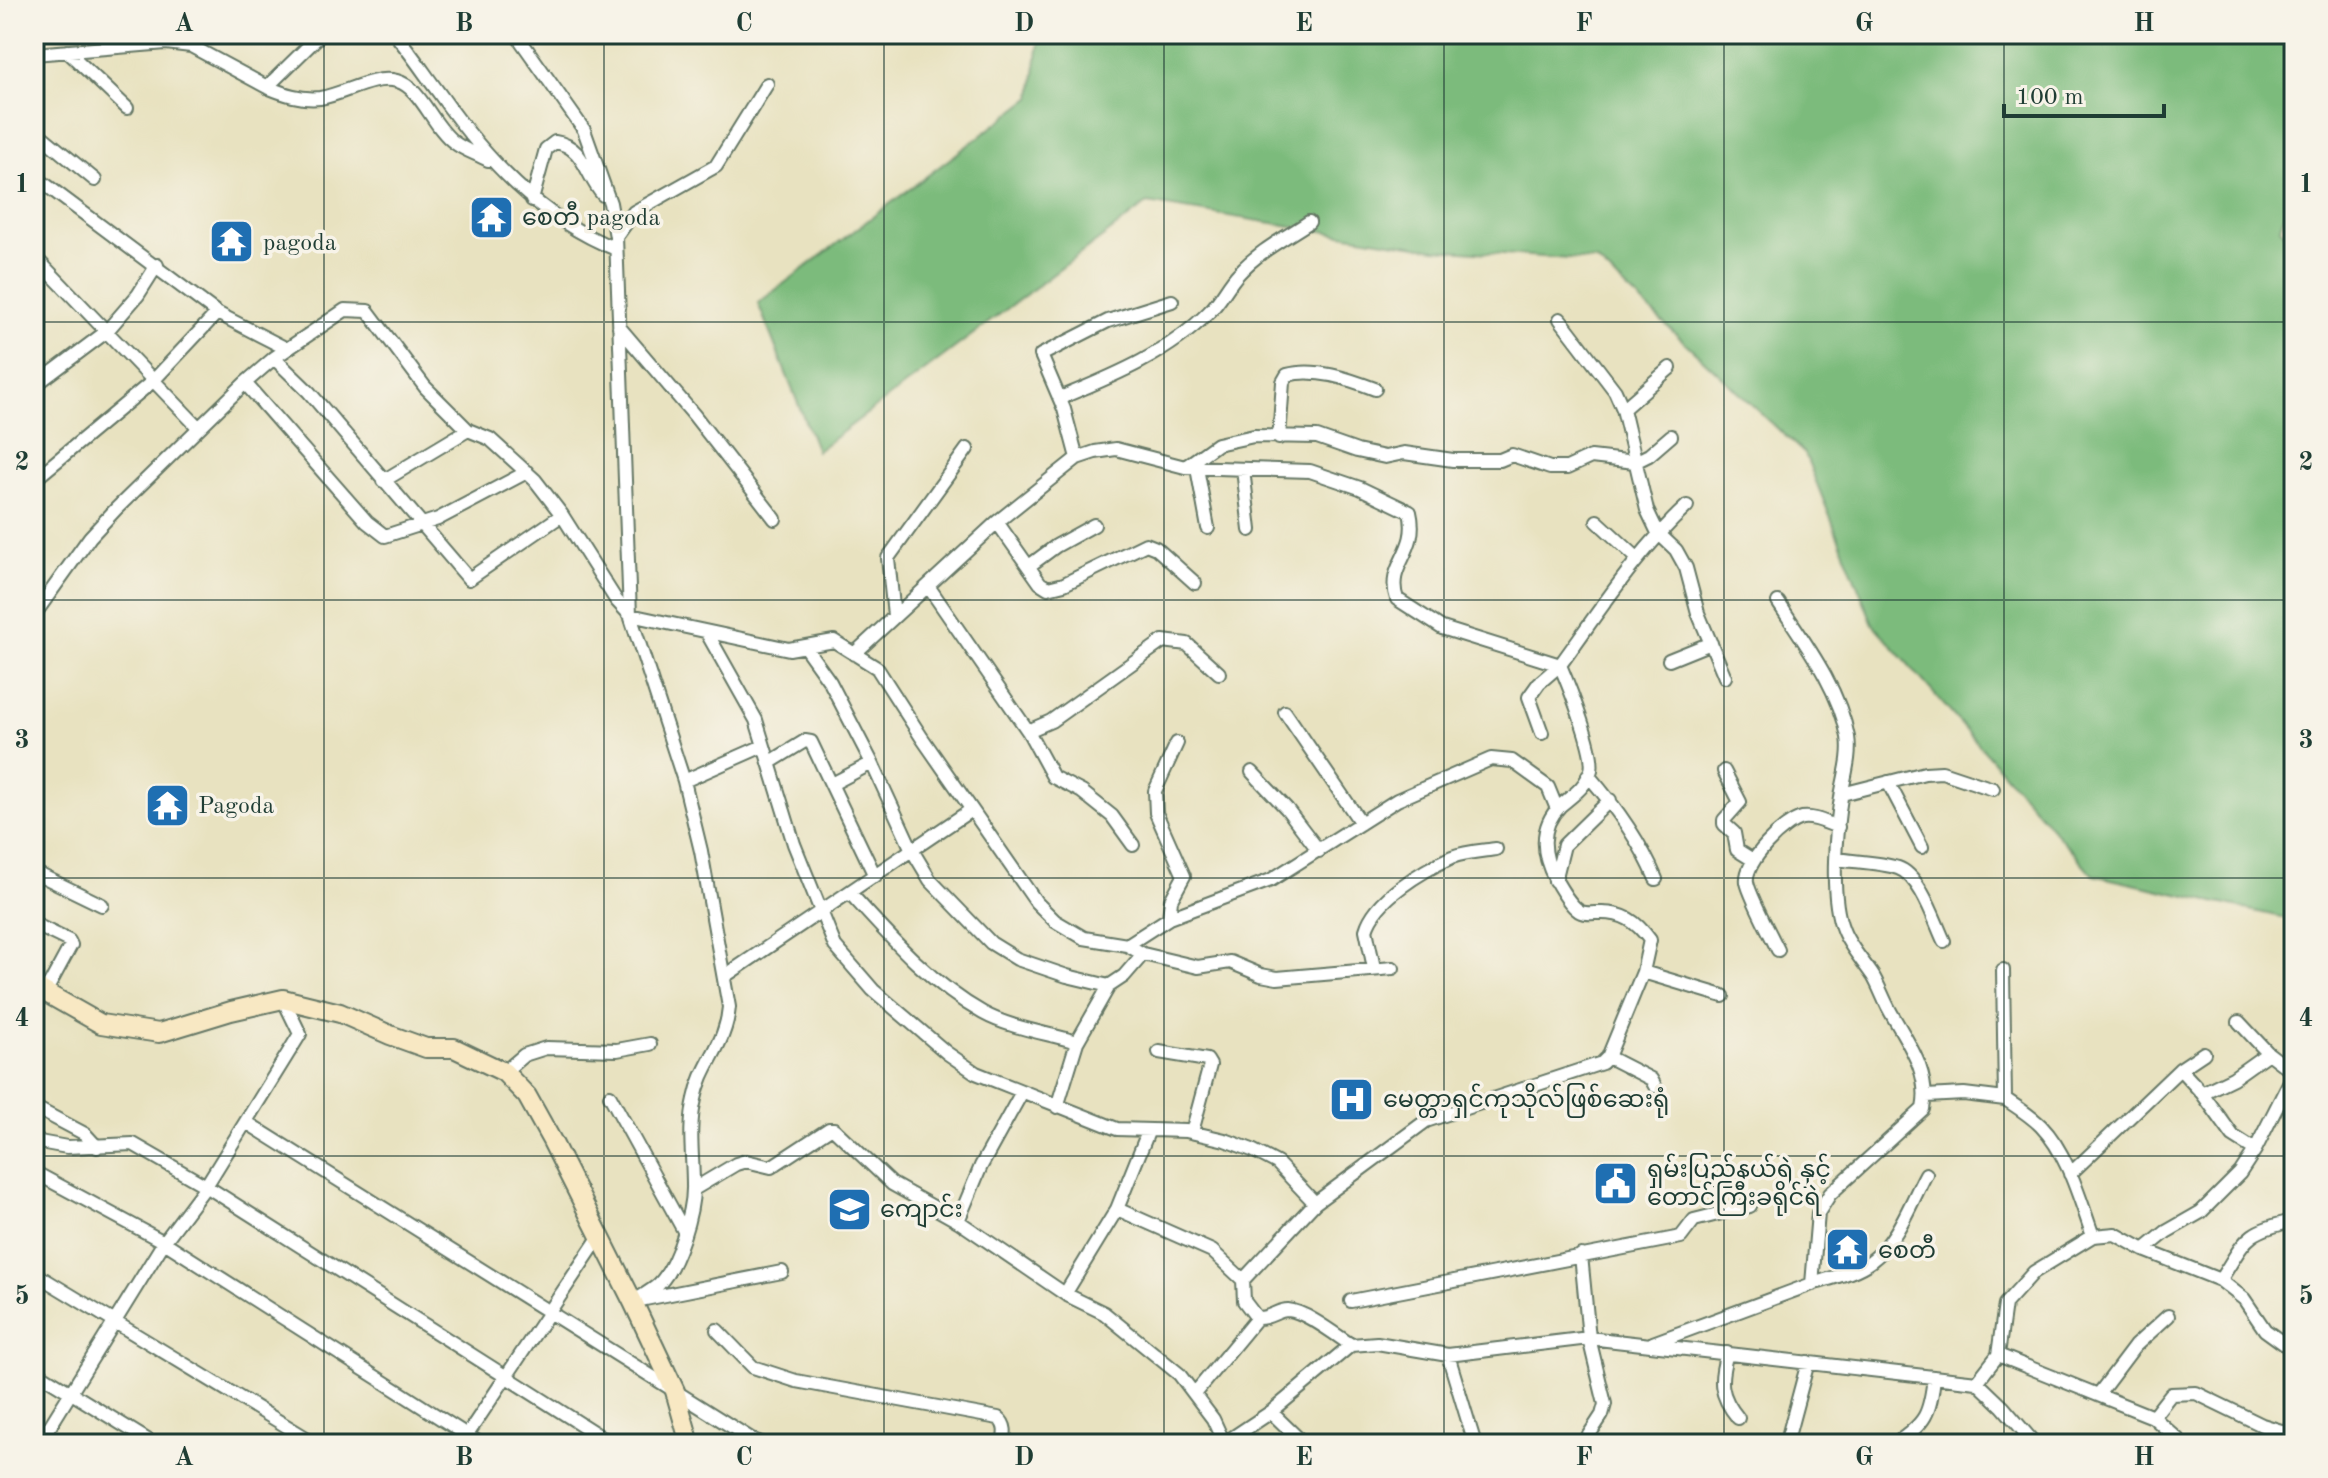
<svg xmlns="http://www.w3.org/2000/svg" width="2328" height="1478" viewBox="0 0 2328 1478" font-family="'Old Standard TT','Noto Sans Myanmar',serif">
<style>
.forest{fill:#7cbb7b;stroke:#4e7c58;stroke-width:2}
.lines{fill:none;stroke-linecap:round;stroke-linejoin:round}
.street-casing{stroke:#657765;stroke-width:16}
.secondary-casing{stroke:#657765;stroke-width:22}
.street{stroke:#fff;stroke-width:12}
.secondary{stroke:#f8e8c3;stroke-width:18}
.grid{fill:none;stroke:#1f3d34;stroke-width:2;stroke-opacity:0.55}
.labels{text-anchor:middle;stroke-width:7;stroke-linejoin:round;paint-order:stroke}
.poi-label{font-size:24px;fill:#1f3d34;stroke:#f7f3e8;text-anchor:start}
.neatline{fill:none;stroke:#1f3d34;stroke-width:3}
.grid-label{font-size:26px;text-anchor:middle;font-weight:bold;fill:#1f3d34}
</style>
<rect width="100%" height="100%" fill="#f7f3e8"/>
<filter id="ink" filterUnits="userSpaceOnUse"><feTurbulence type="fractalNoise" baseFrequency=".0125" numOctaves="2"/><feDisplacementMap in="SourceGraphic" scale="16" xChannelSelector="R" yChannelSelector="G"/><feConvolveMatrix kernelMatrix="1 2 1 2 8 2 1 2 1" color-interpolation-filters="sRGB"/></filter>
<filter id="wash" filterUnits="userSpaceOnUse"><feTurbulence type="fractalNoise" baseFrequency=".006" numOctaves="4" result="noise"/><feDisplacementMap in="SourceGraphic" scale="32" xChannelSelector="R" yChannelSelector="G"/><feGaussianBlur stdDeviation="1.8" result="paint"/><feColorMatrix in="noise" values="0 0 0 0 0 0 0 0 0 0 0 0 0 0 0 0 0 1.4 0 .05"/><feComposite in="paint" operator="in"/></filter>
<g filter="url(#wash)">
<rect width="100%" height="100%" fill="#e8e2c0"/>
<!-- forest -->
<path class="forest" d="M1040,34H2294V182L2280,228L2294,243V920L2093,875L1873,624L1805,454L1597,261L1435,249L1148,203L817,451L758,303L1032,97Z"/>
</g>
<g filter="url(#ink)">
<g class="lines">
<defs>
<path id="street" d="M395,34C411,53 424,73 439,93C485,158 540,219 616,249
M516,34L584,130L610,203L616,237L630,615L684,781L701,851L729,1007C726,1045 702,1063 695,1099C688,1128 693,1156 693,1185C694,1211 677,1266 659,1284C652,1291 641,1296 633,1302
M67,51L127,108
M34,54L166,43L191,46L267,87L321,34
M267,87C284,94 301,100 320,98C345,94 372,75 397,81C421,87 433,128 455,143C464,150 477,154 488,160
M34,130L95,180
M34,176L217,313L287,349
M532,200L546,149L555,142C584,146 586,176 603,195
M616,237L634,212L716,166L767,84
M34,256L199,428
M1560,319L1615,391L1623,409L1647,510L1658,533L1676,550L1686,568L1698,613L1725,677
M619,327L694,415L775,519
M274,358L309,392L469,579L562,515
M245,383L367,522L385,536L438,519L527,472
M34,386L106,332L138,295L157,265
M1060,398C1113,376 1168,354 1209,312C1221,301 1228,284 1239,273C1259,251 1285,238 1309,222
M1623,409L1670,368
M1279,438L1283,382L1287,375C1315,367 1349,379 1375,389
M1077,458L1064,409L1041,355L1108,321L1172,301
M1185,467L1217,444L1254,436L1317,437L1357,451L1385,457L1404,453L1453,460H1500L1512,455L1550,468H1567L1591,457L1635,462L1649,455L1671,436
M1197,468L1208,528
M1243,469L1250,530
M34,480L153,381L217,313
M383,481L468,430
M1597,521L1637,558
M997,522L1040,583L1048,588L1064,584L1146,544L1156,548L1195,583
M1029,566L1056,546L1094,525
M928,586L1028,731L1051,721L1163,641L1187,644L1219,673
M34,615L90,537L116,509L245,383L274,358L345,310L368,311L425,387L468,430L490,439L535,480L562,515L616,600L630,615L789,649L834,641L877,668L922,738L1036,902L1055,921L1084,938L1127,945L1143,954L1198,967L1230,962L1261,975L1277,978L1393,968
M894,616L888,558L967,449
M707,633L756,720L794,844L835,946L873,990L947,1053L976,1073L1117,1129L1186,1131L1225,1140L1252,1150L1277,1163L1315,1203
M805,647L830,682L872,763L912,850L930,880L991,943L1017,959L1067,976L1109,986
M854,654L997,522L1077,458L1095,452L1116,449L1185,467L1310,471L1360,488L1410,512C1420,553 1385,564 1397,599L1442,628L1560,665L1539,683L1529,697L1542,733
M1669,660L1711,643
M1285,712L1361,823
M1028,731L1053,777L1082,792L1112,816L1133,845
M769,763L805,741L811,742L875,876
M1724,771L1740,802L1724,820V824L1734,833L1737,850L1753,860
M1252,772L1287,809L1319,851
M1588,775C1615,806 1640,841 1656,879
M684,781L763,746
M1888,782L1922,847
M832,784L872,763
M1842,794L1925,773L1942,772L1993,789
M1836,859C1856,862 1879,862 1898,868C1920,875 1935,922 1944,941
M34,872L102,905
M1555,881L1564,845L1610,800
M850,893C890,937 930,983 983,1013C1010,1028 1047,1033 1077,1042
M1169,918L1171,900L1184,876L1156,813L1155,791L1177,743
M34,924L69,941L71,945L45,993
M1127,945L1169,918L1271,880L1397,800L1491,759L1512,761L1548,787L1557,809
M1778,950C1771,936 1749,894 1747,882C1744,862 1784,822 1802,818C1814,816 1826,823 1838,827
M1374,968L1366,930C1375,898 1424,870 1452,857C1465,852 1482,851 1496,849
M2003,970L2005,1099C2017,1107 2030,1115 2041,1126C2068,1154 2080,1200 2093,1236
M1643,972L1723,996
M725,976L971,810
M2239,1022L2268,1053
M1159,1052L1207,1060L1210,1065L1192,1132
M1608,1057L1651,1079L1655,1086
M2180,1069L2202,1093L2233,1136L2255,1150
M504,1072L524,1055L546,1048L617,1050L650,1044
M2202,1093L2233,1078L2268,1053L2294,1073
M610,1096L684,1231
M1926,1096L1964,1094L2005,1099
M34,1107L85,1134L97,1147
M1057,1107L1077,1042L1109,986L1124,976L1143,954
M246,1122L753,1440L764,1444
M34,1141L67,1147L133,1144L206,1186L612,1444
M34,1172L164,1242L481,1444
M2070,1174L2180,1069L2204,1053
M694,1189L736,1164L746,1161L771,1167L829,1129H834L892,1184L958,1221L1065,1294L1104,1313L1179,1374L1213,1419L1224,1443
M1117,1209L1212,1251L1243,1280
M958,1221L981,1166L1022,1092
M2144,1250L2166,1232L2201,1212L2240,1173L2255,1150L2294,1073
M1581,1255L1589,1338L1605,1404L1602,1415L1583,1444
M34,1273L316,1444
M2220,1280L2244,1299L2265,1330L2294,1351
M1812,1284C1831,1278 1855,1273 1871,1261C1897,1242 1911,1202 1926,1174
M1065,1294L1117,1209L1148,1132
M640,1300L782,1272
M1351,1301L1681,1237L1694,1220L1750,1206
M717,1330L753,1367L796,1381L998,1418C1007,1425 1005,1434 1003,1444
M1653,1343L1812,1284L1818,1213L1830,1194L1923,1109C1931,1071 1906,1041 1889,1009C1883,998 1879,986 1873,976C1863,961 1849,946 1843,930C1829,896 1836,827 1842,791C1845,774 1851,755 1848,737C1839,688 1805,643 1778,602
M1351,1345C1336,1335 1305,1311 1288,1310C1277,1310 1269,1319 1257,1318L1244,1301L1243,1280L1315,1203L1426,1121L1602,1063L1608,1057L1643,972L1650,940C1636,921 1623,912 1599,913C1594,913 1586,914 1581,912C1572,908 1560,888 1555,879C1542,855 1539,827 1560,806C1573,795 1586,787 1591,770C1596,753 1568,684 1560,665C1600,610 1637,552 1687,506
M1727,1353C1719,1380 1719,1395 1738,1418
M1448,1355L1475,1444
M1998,1355L2005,1304L2034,1272L2093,1236L2115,1234L2144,1250L2220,1280C2246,1241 2243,1231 2294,1221
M34,1370L154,1444
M1977,1382L2003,1407L2035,1444
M1195,1393L1257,1318
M2098,1395L2135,1346L2168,1316
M1271,1412L1304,1444
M2153,1417L2183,1444
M39,1444L164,1242L206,1186L300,1034L283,999
M461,1444L600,1236
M1223,1444L1271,1412L1351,1345L1377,1343L1448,1355L1589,1338L1977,1382L1998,1355L2153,1417L2171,1394L2196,1393L2262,1425L2294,1435
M1786,1444L1808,1362
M1895,1444C1926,1423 1930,1414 1934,1377"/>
<path id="secondary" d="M34,986L101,1024L159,1033L231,1011L283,999L340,1013L390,1035L426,1048H454L504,1072L527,1096L552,1141L633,1302L675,1391L690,1444"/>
</defs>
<!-- street casing -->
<use href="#street" class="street-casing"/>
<!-- secondary casing -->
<use href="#secondary" class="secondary-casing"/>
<!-- street -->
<use href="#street" class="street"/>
<!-- secondary -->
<use href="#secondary" class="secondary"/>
</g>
</g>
<!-- grid -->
<path class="grid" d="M324,34V1444M604,34V1444M884,34V1444M1164,34V1444M1444,34V1444M1724,34V1444M2004,34V1444M34,322H2294M34,600H2294M34,878H2294M34,1156H2294"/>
<!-- icons -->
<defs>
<symbol id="temple-square" viewBox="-11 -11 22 22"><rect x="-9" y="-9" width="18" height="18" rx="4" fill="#1f6fb2" stroke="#f7f3e8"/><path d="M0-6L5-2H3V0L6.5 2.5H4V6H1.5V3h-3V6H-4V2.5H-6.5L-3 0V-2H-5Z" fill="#fff"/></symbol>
<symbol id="hospital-square" viewBox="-11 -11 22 22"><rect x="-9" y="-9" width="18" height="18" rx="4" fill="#1f6fb2" stroke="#f7f3e8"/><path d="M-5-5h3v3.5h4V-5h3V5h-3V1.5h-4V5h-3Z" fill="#fff"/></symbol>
<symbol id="civic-square" viewBox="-11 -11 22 22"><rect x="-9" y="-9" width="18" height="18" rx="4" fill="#1f6fb2" stroke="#f7f3e8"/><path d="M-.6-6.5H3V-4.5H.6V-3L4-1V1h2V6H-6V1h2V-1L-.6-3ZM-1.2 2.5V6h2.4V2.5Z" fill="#fff"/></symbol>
<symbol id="school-square" viewBox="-11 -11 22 22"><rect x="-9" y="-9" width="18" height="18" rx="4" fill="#1f6fb2" stroke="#f7f3e8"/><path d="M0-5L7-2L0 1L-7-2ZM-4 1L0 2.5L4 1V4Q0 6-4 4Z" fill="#fff"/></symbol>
</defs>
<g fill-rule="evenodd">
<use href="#temple-square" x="466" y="192" width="51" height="51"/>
<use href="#temple-square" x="206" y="216" width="51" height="51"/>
<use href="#temple-square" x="142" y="780" width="51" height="51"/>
<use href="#hospital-square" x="1326" y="1074" width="51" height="51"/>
<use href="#civic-square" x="1590" y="1158" width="51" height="51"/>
<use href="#school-square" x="824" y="1184" width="51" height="51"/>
<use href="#temple-square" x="1822" y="1224" width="51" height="51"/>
</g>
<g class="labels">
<!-- poi labels -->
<g class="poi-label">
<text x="522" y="225">စေတီ pagoda</text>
<text x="263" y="250">pagoda</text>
<text x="198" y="813">Pagoda</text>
<text x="1383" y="1107">မေတ္တာရှင်ကုသိုလ်ဖြစ်ဆေးရုံ</text>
<text x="1647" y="1177">ရှမ်းပြည်နယ်ရဲ နှင့်<tspan x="1647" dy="28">တောင်ကြီးခရိုင်ရဲ</tspan></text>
<text x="880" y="1217">ကျောင်း</text>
<text x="1878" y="1258">စေတီ</text>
</g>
</g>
<!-- margin -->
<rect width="2328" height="1478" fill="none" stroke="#f7f3e8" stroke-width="88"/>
<!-- scale -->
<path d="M2004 104v12h160v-12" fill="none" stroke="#1f3d34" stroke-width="4"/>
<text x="2016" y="104" font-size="24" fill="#1f3d34" stroke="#f7f3e8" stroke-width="6" paint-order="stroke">100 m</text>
<rect x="44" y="44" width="2240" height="1390" class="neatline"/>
<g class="grid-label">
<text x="184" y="31">A</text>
<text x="464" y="31">B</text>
<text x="744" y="31">C</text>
<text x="1024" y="31">D</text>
<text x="1304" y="31">E</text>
<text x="1584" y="31">F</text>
<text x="1864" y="31">G</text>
<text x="2144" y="31">H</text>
<text x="22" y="192">1</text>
<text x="2306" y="192">1</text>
<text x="22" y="470">2</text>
<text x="2306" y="470">2</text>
<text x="22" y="748">3</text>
<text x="2306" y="748">3</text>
<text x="22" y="1026">4</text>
<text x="2306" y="1026">4</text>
<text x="22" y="1304">5</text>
<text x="2306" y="1304">5</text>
<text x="184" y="1465">A</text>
<text x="464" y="1465">B</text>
<text x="744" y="1465">C</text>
<text x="1024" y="1465">D</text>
<text x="1304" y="1465">E</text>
<text x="1584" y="1465">F</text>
<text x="1864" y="1465">G</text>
<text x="2144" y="1465">H</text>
</g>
</svg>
